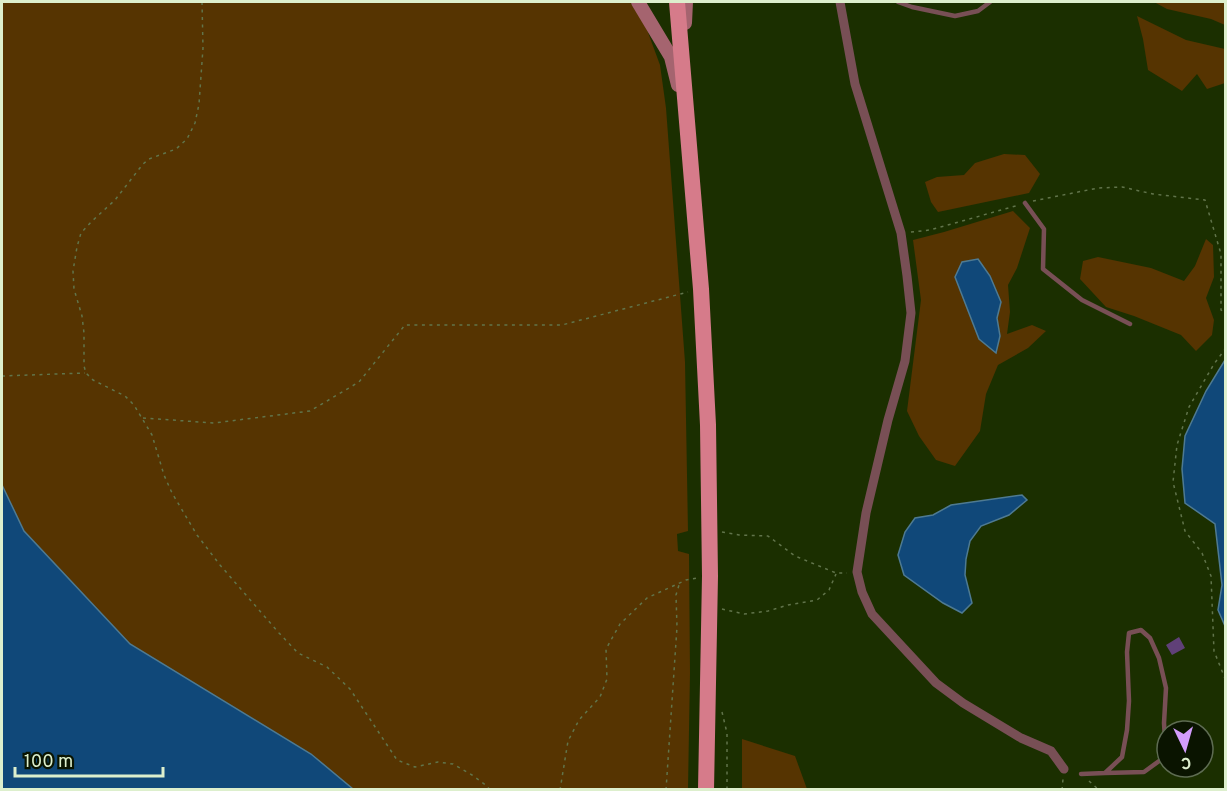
<svg xmlns="http://www.w3.org/2000/svg" width="1227" height="791" viewBox="0 0 1227 791" font-family="Overpass,sans-serif">
<style>
.green{fill:#563401;fill-rule:evenodd}
.water{fill:#104879;stroke:#4e7a92;stroke-width:1.5}
.building{fill:#604078}
.lines{fill:none;stroke-linecap:round;stroke-linejoin:round}
.path{stroke:#61744a;stroke-width:1.5;stroke-dasharray:3 4.5;stroke-linecap:butt}
.service{stroke:#784f55;stroke-width:4.5}
.minor{stroke:#784f55;stroke-width:9}
.secondary{stroke:#a5646f;stroke-width:14}
.trunk{stroke:#d67b8a;stroke-width:16}
</style>
<rect width="100%" height="100%" fill="#1b2f00"/>
<!-- green -->
<path class="green" d="M2,2H630L646,27L660,65L666,108L685,362L688,531L677,534L678,551L689,554L690,673L688,789H353L311,754L130,644L24,531L2,485Z
M1154,2H1225V25L1211,19L1167,9Z
M1137,16L1186,40L1225,49V83L1207,89L1197,74L1182,91L1148,70L1143,39Z
M1004,154L1025,155L1040,174L1029,193L938,212L931,202L925,182L937,177L964,175L975,163Z
M1013,211L1030,228L1017,268L1008,285L1010,312L1007,334L1032,325L1046,331L1028,348L998,365L986,394L980,431L955,466L936,460L919,436L907,411L921,300L913,240L944,232ZM955,276L1001,302L997,318L1000,336L979,339Z
M1206,239L1213,245L1214,277L1206,298L1214,320L1212,335L1196,351L1181,335L1134,316L1106,307L1080,279L1083,261L1098,257L1151,268L1184,281L1195,266Z
M742,739L795,756L807,789H742Z"/>
<!-- water -->
<path class="water" d="M978,259L990,276L1001,302L997,318L1000,336L996,353L979,339L955,277L962,262Z
M1225,360V626L1218,610L1222,585L1215,524L1185,503L1182,469L1185,436L1206,391Z
M2,485L24,531L130,644L311,754L353,789H2Z
M1022,495L1027,500L1009,515L981,526L970,541L966,559L965,575L972,603L962,613L943,603L904,575L898,555L905,532L915,518L933,515L951,505Z"/>
<!-- building -->
<path class="building" d="M1179,637L1185,648L1172,655L1166,645Z"/>
<g class="lines">
<!-- path -->
<path class="path" d="M202,2L203,48L199,104L195,123L187,139L176,149L149,159L143,164L115,200L91,222L81,233L77,247L73,271L74,289L82,316L84,333V366L86,373L93,380L125,396L134,405L152,435L164,475L172,493L197,535L220,565L279,633L298,653L327,667L350,689L397,760L415,767L438,762L453,764L472,775L487,786L490,790
M1033,201L1098,188L1122,187L1153,194L1205,200L1221,254V310L1226,314
M911,232L930,230L1019,205
M1226,348L1214,364L1189,407L1177,445L1173,482L1185,531L1202,553L1211,576L1214,651L1226,681
M2,376L85,373
M143,418L214,423L310,411L359,382L405,325H562L688,292
M722,532L739,535L768,536L795,556L836,573H847
M722,609L744,614L768,611L788,605L817,600L829,590L836,574
M722,712L727,733V790
M1089,781L1099,790
M560,790L568,741L579,720L600,697L607,679L606,649L620,624L647,598L686,580L697,578
M666,790L677,627L676,595L679,585
M1062,790L1063,779"/>
<!-- service -->
<path class="service" d="M898,2L912,7L955,16L978,11L990,2
M1025,203L1044,229L1043,269L1082,300L1130,324
M1081,774L1105,773L1122,757L1127,730L1129,701L1127,652L1129,633L1141,630L1150,638L1159,658L1166,688L1164,723L1166,756L1144,772L1105,773"/>
<!-- minor -->
<path class="minor" d="M840,2L855,84L901,233L907,276L911,313L905,361L888,420L866,513L857,572L862,592L872,614L936,683L963,703L1021,738L1051,751L1064,769"/>
<!-- secondary -->
<path class="secondary" d="M638,2L671,57L678,85
M685,23L686,2"/>
<!-- trunk -->
<path class="trunk" d="M677,2L701,289L708,425L710,576L706,790"/>
</g>
<!-- border -->
<rect width="1227" height="791" fill="none" stroke="#ddefcd" stroke-width="6"/>
<!-- north arrow -->
<g transform="translate(1185 749) rotate(175)"><circle r="28" fill="#0a1400" stroke="#5e6c52" stroke-width="1.5"/>
<path d="M0-4.5L10 22L0 15L-10 22Z" fill="#d39cfc"/>
<text y="-9" font-size="16" font-weight="bold" text-anchor="middle" fill="#ddefcd">С</text>
</g>
<!-- scale -->
<path d="M15 767v9h148v-9" fill="none" stroke="#ddefcd" stroke-width="3"/>
<text x="24" y="767" font-size="18" fill="#ddefcd" stroke="#0a1400" stroke-width="4.5" paint-order="stroke">100 m</text>
</svg>
